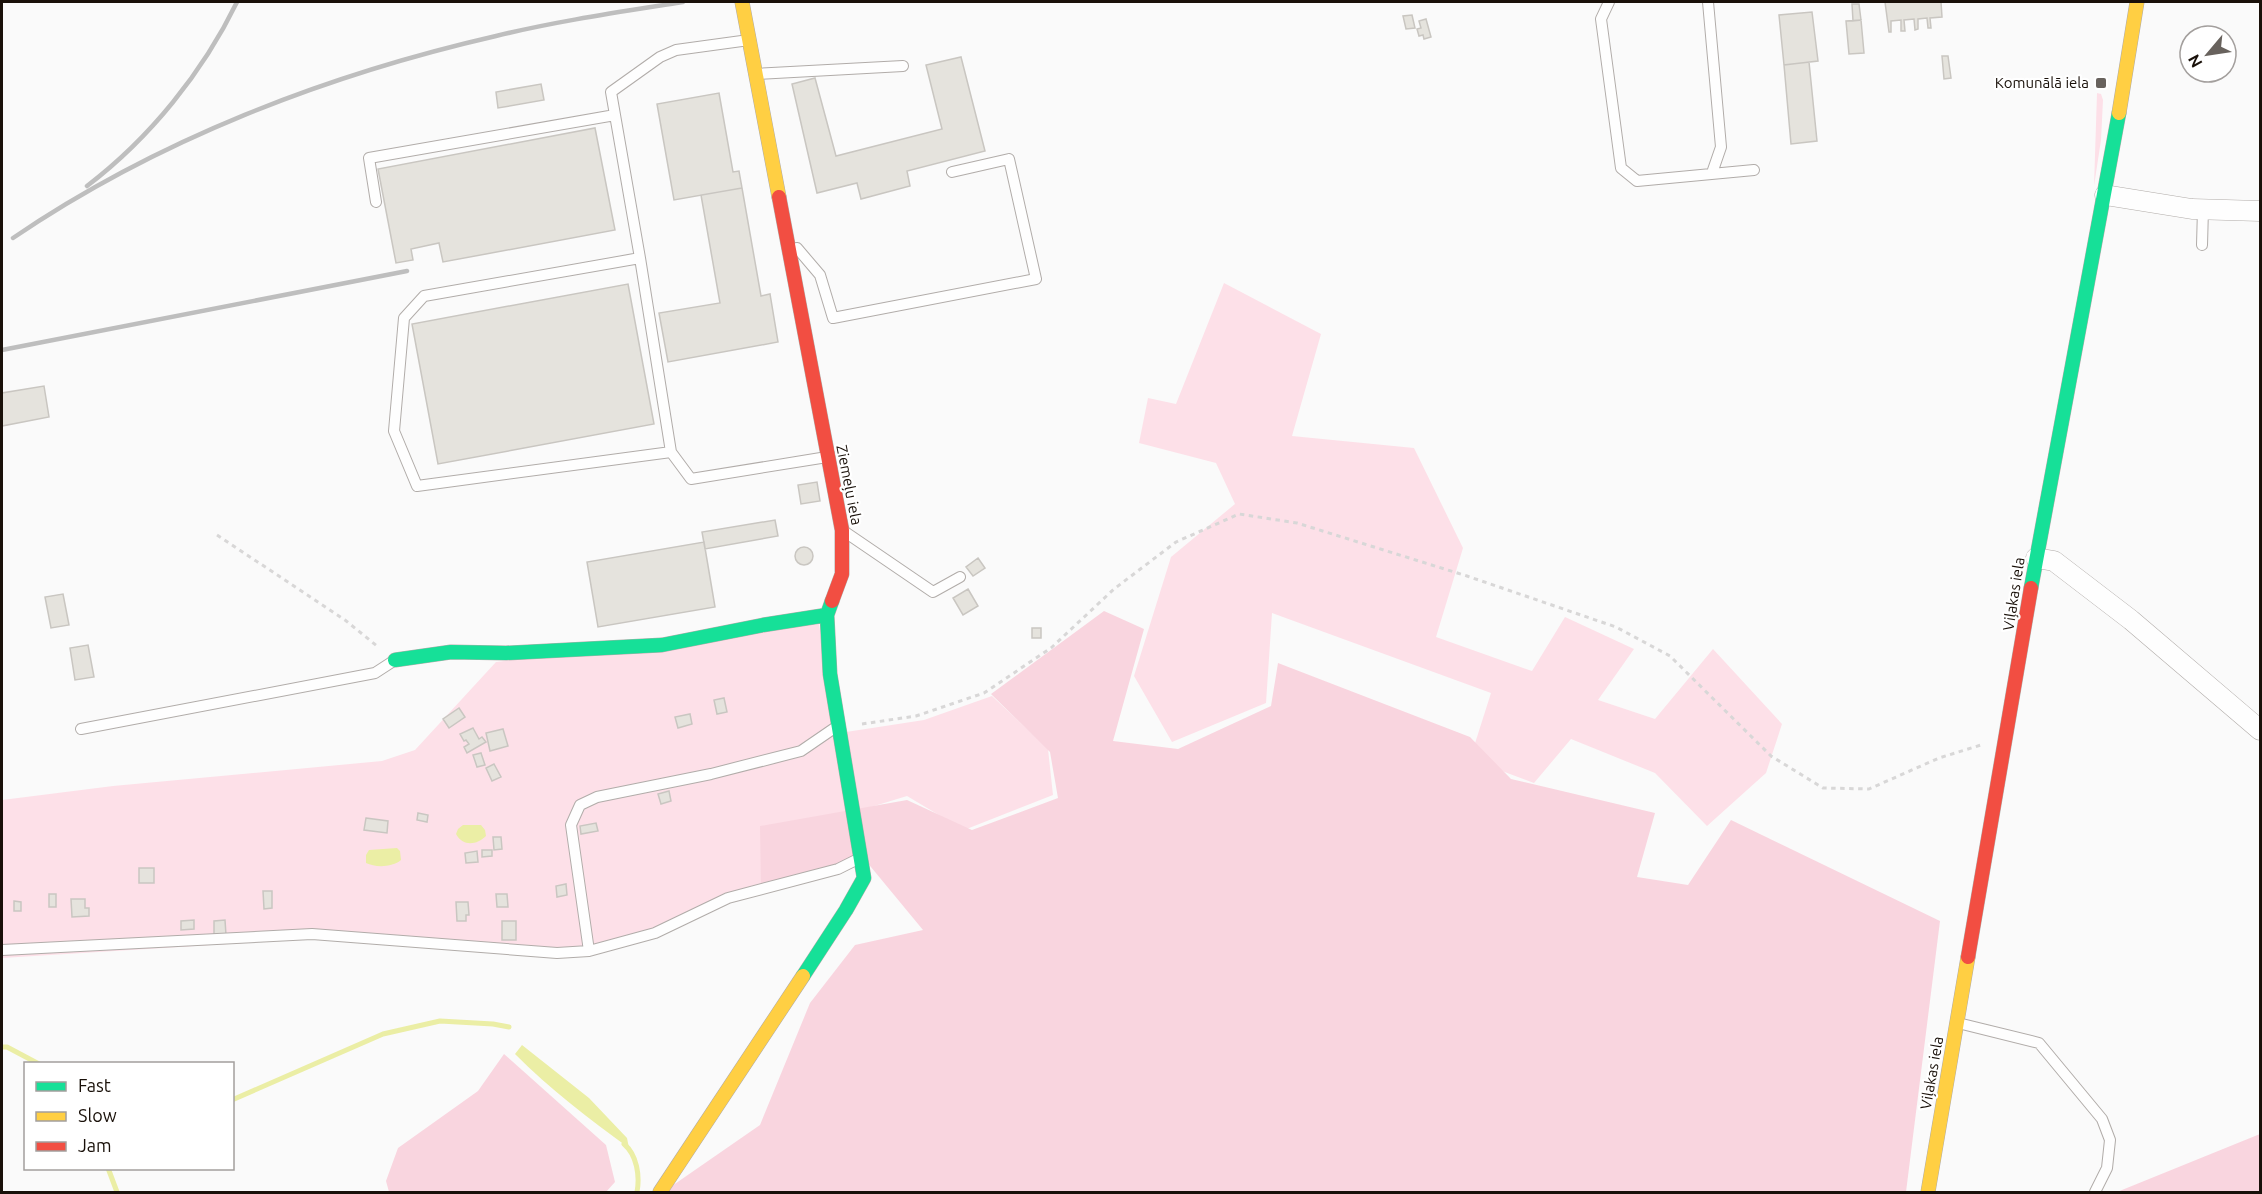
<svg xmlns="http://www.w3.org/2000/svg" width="2262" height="1194" viewBox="0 0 2262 1194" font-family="Ubuntu,sans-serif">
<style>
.green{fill:#fde0e8}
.forest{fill:#f9d5df}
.water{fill:#ebeea5}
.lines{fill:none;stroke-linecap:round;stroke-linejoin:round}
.stream{stroke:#ebeea5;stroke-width:5}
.building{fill:#e5e3dd;stroke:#c9c6c1;stroke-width:1.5}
.lane-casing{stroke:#b1aca9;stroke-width:12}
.street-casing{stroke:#b1aca9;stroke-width:21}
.fast-casing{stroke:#b1aca9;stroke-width:15}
.slow-casing{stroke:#b1aca9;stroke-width:15}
.jam-casing{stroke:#b1aca9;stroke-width:15}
.path{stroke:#d8d7d7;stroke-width:3;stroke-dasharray:4.5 4.5;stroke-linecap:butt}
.lane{stroke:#fefefe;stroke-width:10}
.street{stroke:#fefefe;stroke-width:20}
.fast{stroke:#16e098;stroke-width:14}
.slow{stroke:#ffcf43;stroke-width:14}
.jam{stroke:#f24e42;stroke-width:14}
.rail{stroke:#bebebe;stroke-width:4.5}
.poi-dot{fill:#68625d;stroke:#fff;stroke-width:2}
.labels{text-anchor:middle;stroke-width:4.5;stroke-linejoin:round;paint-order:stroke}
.poi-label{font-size:15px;fill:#191009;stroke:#fff;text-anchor:end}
.street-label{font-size:15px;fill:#191009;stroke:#fff}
</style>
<rect width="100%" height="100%" fill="#fafafa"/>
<!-- green -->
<path class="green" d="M2097,93L2101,94L2103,100L2101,140L2094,186Z
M1224,283L1321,334L1292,436L1414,448L1463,548L1436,637L1532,671L1565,617L1634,649L1598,700L1655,719L1713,649L1782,724L1766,773L1707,826L1655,773L1571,739L1534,783L1470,759L1491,693L1272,613L1266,703L1172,742L1134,676L1171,557L1235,504L1216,463L1139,443L1148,398L1176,404Z
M819,624L854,860L581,954L323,938L2,958V800L113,786L382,761L415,750L496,662Z
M992,696L1048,749L1053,795L964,830L907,796L858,811L846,732L924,720Z"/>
<!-- forest -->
<path class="forest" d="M1104,611L1144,629L1113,741L1178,749L1271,706L1278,663L1470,737L1511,779L1655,813L1637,877L1688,885L1731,820L1940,921L1906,1192H667L669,1188L760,1125L810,1003L855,945L923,930L866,861L761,889L760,826L907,800L972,830L1058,798L1050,752L991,694Z
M504,1054L606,1145L615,1182L606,1192H389L386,1181L398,1148L478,1091Z
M2260,1134V1192H2117Z"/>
<!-- water -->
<path class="water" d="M463,825H481L485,830L486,836C477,845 463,847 456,834L458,829Z
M397,848L400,851L401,860C393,867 376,868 366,863V855L369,850Z
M522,1045L589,1098L627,1138L629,1148C589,1119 550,1089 515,1054Z"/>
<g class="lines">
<!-- stream -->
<path class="stream" d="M2,1047H7L39,1064
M232,1100L383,1034L440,1021L493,1024L509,1027
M624,1144C637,1155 640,1176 637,1192
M108,1168L117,1192"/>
</g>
<!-- building -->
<path class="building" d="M1885,2H1941L1942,17L1930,18L1931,28H1928L1927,18L1918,19V29L1915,30L1914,19L1904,20L1905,31H1901V20L1891,21V32H1889Z
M1852,4H1859L1861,20L1853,21Z
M1812,12L1818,61L1784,65L1779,15Z
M1412,15L1415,28L1406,29L1403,16Z
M1426,19L1431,37L1424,39L1423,35L1419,36L1417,29L1421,28L1419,21Z
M1861,20L1864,53L1849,54L1846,21Z
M1942,56H1948L1951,78L1944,79Z
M961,57L985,151L907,171L910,186L861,199L857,183L817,193L792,84L815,78L836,156L942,129L926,65Z
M1809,62L1817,141L1791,144L1784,65Z
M541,84L544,100L498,108L496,92Z
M719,93L733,172L739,171L742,188L674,200L657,104Z
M595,128L615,230L443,262L439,243L411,249L413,260L396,263L378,169Z
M742,188L761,296L770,294L778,342L668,362L659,313L720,303L701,195Z
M628,284L654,424L438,464L412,324Z
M44,386L49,417L2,426V393Z
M817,482L820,501L801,504L798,485Z
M775,520L778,536L705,549L702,532Z
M704,542L715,607L598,627L587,562Z
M795 556a9 9 0 1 1 18 0a9 9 0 1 1-18 0Z
M978,558L985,568L973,576L966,567Z
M968,589L978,606L963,615L953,598Z
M63,594L69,625L51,628L45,597Z
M1032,628H1041V638H1032Z
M88,645L94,677L75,680L70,648Z
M724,698L727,712L717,714L714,700Z
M459,708L465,717L449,728L443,719Z
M690,714L692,724L678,728L675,717Z
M473,728L479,739L482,737L486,742L467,753L464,747L469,744L466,740L464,741L460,734Z
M503,729L508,746L490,751L486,733Z
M481,753L485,765L477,767L473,755Z
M494,764L501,777L492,781L486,768Z
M669,791L671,801L661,804L658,794Z
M418,813L428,815L427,822L417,820Z
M366,818L388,821L387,833L364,830Z
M596,823L598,831L581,834L580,826Z
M493,837H501L502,849L494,850Z
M482,850H492V856L482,857Z
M477,851L478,862L466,863L465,853Z
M139,868H154V883H139Z
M566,884L567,895L557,897L556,886Z
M263,891H272V908L264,909Z
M49,894H56V907H49Z
M496,894H507L508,907H497Z
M71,899H85V908H89V916L72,917Z
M14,901L21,902V911H14Z
M456,902H468L469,915H466V921H457Z
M194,920V929L181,930V921Z
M225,920L226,935L214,936V921Z
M502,921H516V940H502Z"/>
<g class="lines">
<defs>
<path id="lane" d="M1609,2L1601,19L1621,168L1637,181L1754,170
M1708,2L1721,147L1712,173
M755,74L903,66
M376,202L369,158L615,115
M2202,245L2203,209
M797,248L820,275L833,318L1036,279L1009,159L952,172
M640,258L611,92L660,57L676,50L749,40
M671,452L640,258L424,296L404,318L394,431L417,486L671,452L691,479L827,457
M845,532L933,592L960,577
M81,729L375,673L395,660
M2,950L312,934L557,953L589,951L655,933L728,898L838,869L858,859
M589,951L571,825L580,805L597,797L711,774L801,751L836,727
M1958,1023L2039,1043L2102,1119L2110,1140L2107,1168L2095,1192"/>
<path id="street" d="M2105,195L2192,209L2260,211
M2036,558L2054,561L2131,620L2260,730"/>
<path id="fast" d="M2031,588L2119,113
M395,660L451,652L506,653L662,645L763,625L827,615L832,601
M803,976L846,910L864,878L830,674L827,615"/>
<path id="slow" d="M742,2L779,197
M2119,113L2137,2
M660,1192L803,976
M1928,1192L1968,957"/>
<path id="jam" d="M779,197L842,530V574L832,601
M1968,957L2031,588"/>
</defs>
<!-- lane casing -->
<use href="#lane" class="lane-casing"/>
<!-- street casing -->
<use href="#street" class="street-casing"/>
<!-- fast casing -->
<use href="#fast" class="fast-casing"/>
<!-- slow casing -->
<use href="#slow" class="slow-casing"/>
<!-- jam casing -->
<use href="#jam" class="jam-casing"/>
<!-- path -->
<path class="path" d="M217,535L345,620L377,646
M862,724L916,716L984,693L1051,648L1114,589L1176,542L1239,514L1297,523L1467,576L1616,627L1670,656L1771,756L1823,788L1869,789L1939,758L1981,745"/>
<!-- lane -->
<use href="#lane" class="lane"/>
<!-- street -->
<use href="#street" class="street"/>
<!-- fast -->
<use href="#fast" class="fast"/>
<!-- slow -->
<use href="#slow" class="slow"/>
<!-- jam -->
<use href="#jam" class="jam"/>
<!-- rail -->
<path class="rail" d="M87,186C150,138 203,72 237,2
M13,238C157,140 326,75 496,36C557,21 620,12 683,2
M2,350L407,271"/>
</g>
<!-- markers -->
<rect class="poi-dot" x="2095" y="77" width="12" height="12" rx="3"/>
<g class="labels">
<!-- poi labels -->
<g class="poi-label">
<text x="2089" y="88">Komunālā iela</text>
</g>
<!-- street labels -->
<g class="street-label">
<text transform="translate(849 485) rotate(79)" y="5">Ziemeļu iela</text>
<text transform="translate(2014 594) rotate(-81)" y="5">Viļakas iela</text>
<text transform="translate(1932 1073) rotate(-80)" y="5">Viļakas iela</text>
</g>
</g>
<!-- border -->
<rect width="2262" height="1194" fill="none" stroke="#191009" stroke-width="6"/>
<!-- legend -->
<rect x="24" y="1062" width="210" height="108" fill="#ffffff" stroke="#a39f9d" stroke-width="1.5"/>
<rect x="36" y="1082" width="30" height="9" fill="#16e098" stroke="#a39f9d" stroke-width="1.5"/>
<text x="78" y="1092" font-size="18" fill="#191009">Fast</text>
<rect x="36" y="1112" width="30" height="9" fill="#ffcf43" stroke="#a39f9d" stroke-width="1.5"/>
<text x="78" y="1122" font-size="18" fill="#191009">Slow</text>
<rect x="36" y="1142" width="30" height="9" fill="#f24e42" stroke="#a39f9d" stroke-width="1.5"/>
<text x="78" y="1152" font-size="18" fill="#191009">Jam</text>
<!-- north arrow -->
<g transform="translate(2208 54) rotate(241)"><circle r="28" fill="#ffffff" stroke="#a39f9d" stroke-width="1.5"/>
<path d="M0-4.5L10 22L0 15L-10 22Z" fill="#68625d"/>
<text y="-9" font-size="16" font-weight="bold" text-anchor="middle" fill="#191009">N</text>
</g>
</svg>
